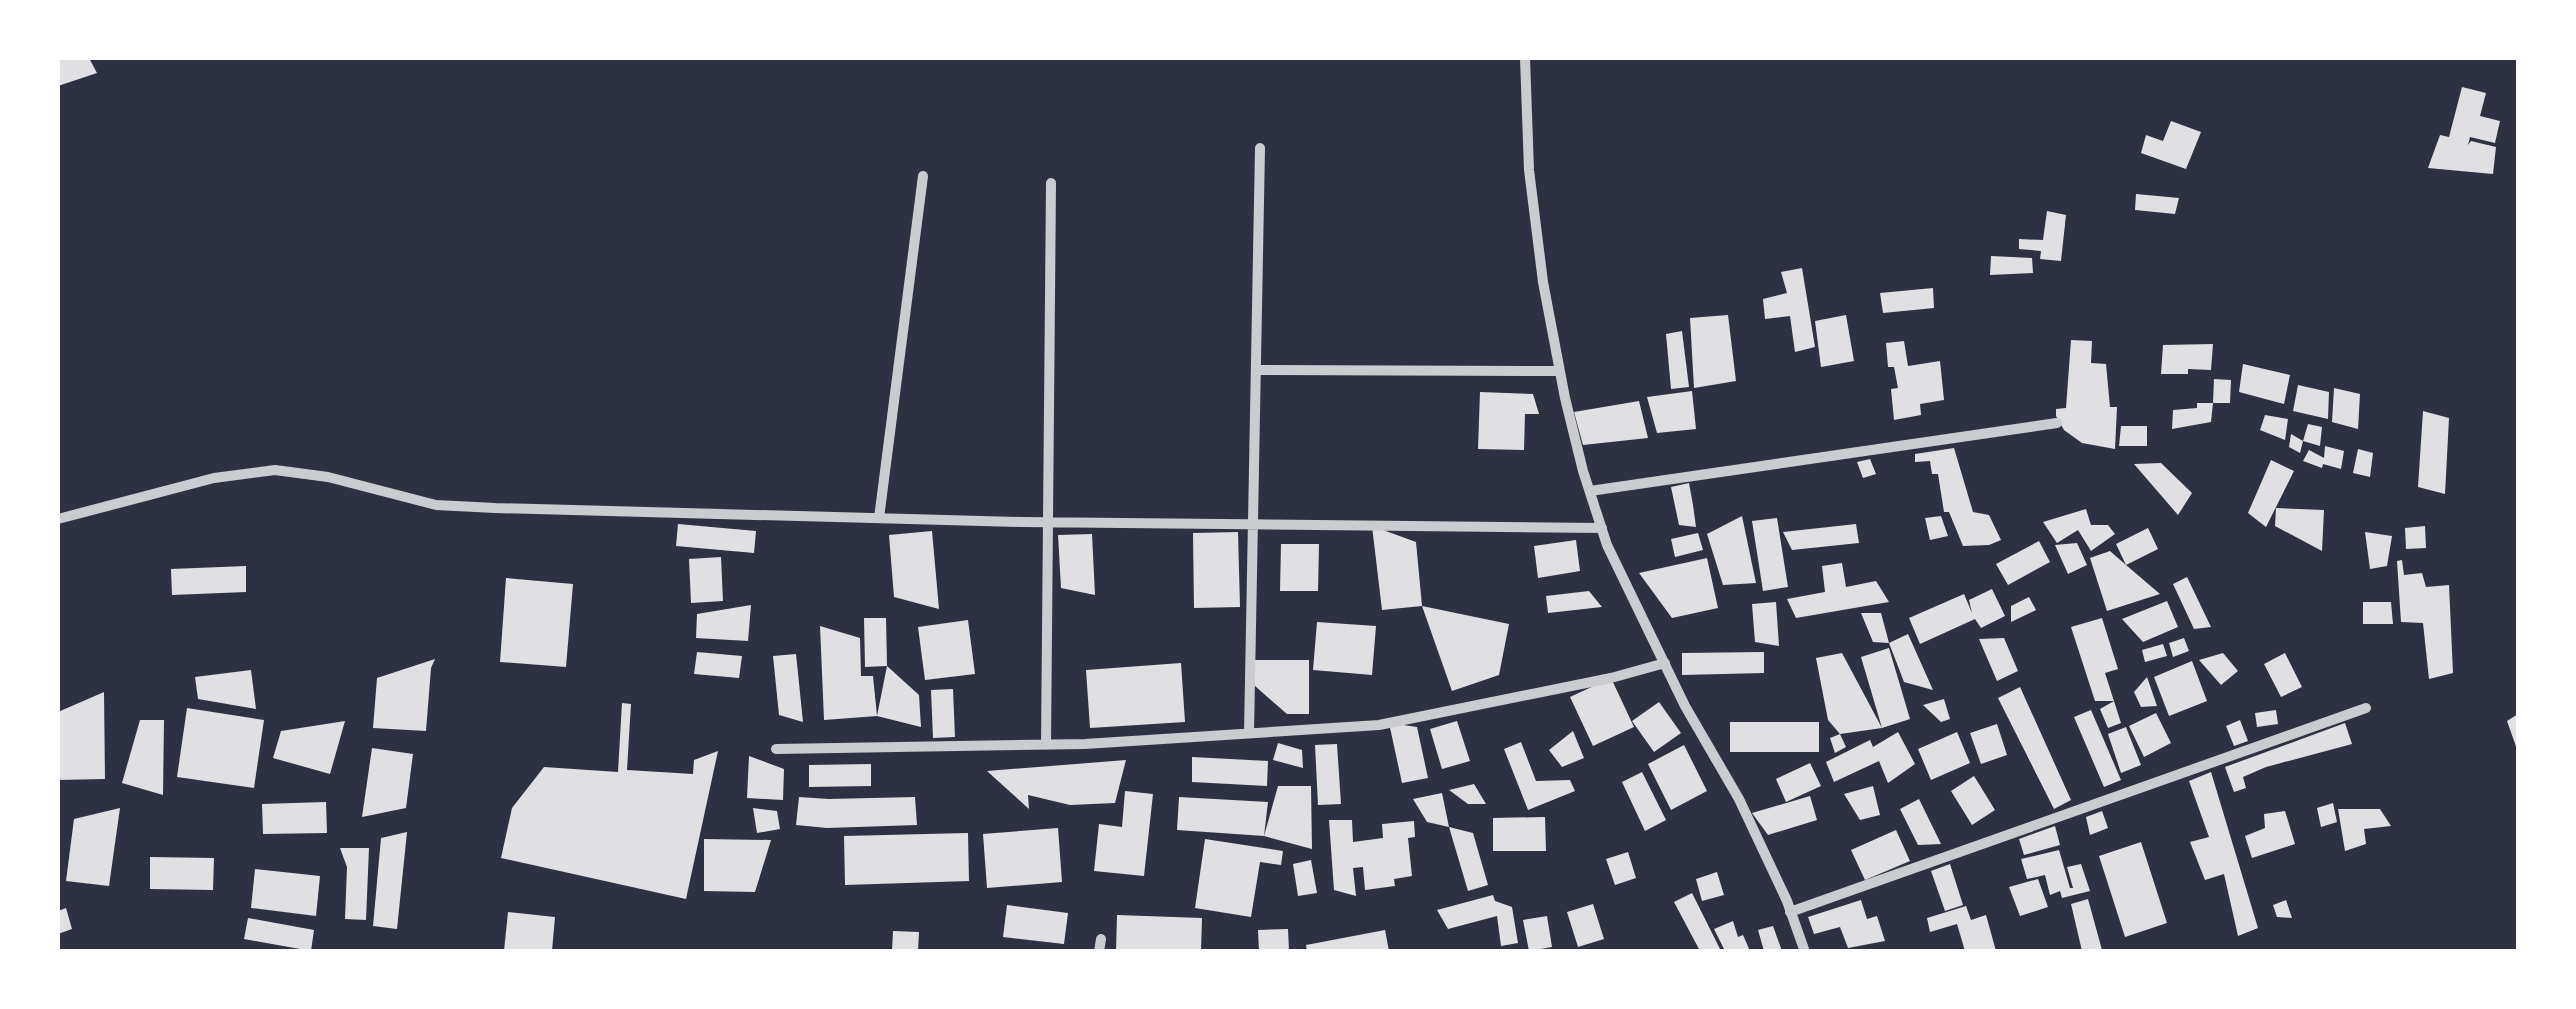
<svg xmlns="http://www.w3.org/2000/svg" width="2576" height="1009" viewBox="0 0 2576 1009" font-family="'Archivo Narrow',sans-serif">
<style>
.building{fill:#e0e0e3}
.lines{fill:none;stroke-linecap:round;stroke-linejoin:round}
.minor{stroke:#caccd0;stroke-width:10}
</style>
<rect width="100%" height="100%" fill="#2d3142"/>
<!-- building -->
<path class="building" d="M58,58H89L97,73L58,86Z
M2462,87L2486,93L2480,116L2500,121L2495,143L2470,137L2468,145L2471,141L2496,147L2493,174L2428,168L2440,135L2449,137Z
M2171,121L2201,132L2186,169L2141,153L2146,135L2163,141Z
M2136,194L2179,198L2175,214L2135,210Z
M2047,211L2066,215L2061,261L2040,259L2041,251L2019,249V239L2043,240Z
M1991,256L2032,258L2033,273L1990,275Z
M1802,268L1815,347L1795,352L1790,316L1765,319L1763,299L1787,293L1781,272Z
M1933,288L1934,308L1883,313L1880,293Z
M1728,315L1736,381L1694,388L1690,318Z
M1846,315L1854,361L1821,367L1815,321Z
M1682,331L1689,387L1671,389L1666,334Z
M2071,340L2092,341L2091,363L2106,364L2110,407H2117L2115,449L2082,443L2064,430L2056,416V409L2066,408Z
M1904,341L1908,366L1940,361L1944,400L1920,404L1921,415L1894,420L1891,389L1898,388L1894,367H1888L1886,343Z
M2213,344L2211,370L2188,369V374H2161L2163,345Z
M2243,364L2290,375L2284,404L2239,392Z
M2214,379L2231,380L2230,403H2213L2211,422L2172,429L2173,410L2197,408V403H2213Z
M2298,385L2329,392L2328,419L2293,411Z
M2334,388L2360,394L2358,429L2332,422Z
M1692,391L1696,429L1657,433L1647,397Z
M1480,392L1533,394L1539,414H1525L1524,450L1478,449Z
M1639,401L1648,438L1583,445L1574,412Z
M2423,411L2449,418L2445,494L2418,487Z
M2265,415L2288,419L2285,440L2260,430Z
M2308,424L2322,427L2320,446L2303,441Z
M2121,426H2147V446H2119Z
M2291,434L2303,441L2300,453L2289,447Z
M2325,446L2344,451L2341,469L2323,464L2322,468L2303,461L2309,450L2324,458Z
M1954,448L1973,512L1989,515L2001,540L1989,545L1963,546L1949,512H1944L1938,474H1932L1930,461L1915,462V454Z
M2358,449L2373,453L2370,477L2353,473Z
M1870,459L1876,474L1863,478L1857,462Z
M2271,460L2294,471L2266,527L2248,513Z
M2161,463L2192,493L2178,515L2134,464Z
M1689,483L1693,505L1696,527L1679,525L1671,487Z
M2276,508L2324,510L2322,551L2275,526Z
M2086,509L2091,525H2108L2115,534L2091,551L2078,530L2057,543L2043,522Z
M1742,516L1756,583L1723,585L1707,534Z
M1941,516L1948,536L1930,540L1925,518Z
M1777,518L1788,587L1763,591L1752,521Z
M678,524L756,531L754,553L676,546Z
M1856,524L1859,543L1792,550L1783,532Z
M1372,526L1416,542L1422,606L1382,610Z
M2425,526L2426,548L2406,549L2405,528Z
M2148,528L2158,549L2126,565L2116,544Z
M932,531L939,609L894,597L889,535Z
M1238,532L1240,607L1194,608L1193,533Z
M2365,532L2392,536L2387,566L2370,569Z
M1698,533L1703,550L1675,557L1671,539Z
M1092,534L1095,595L1061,588L1058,535Z
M1576,540L1580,571L1538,578L1534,546Z
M2039,541L2050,562L2008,585L1996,564Z
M2077,543L2087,565L2068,574L2055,545Z
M1281,544H1319L1318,591H1280Z
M2110,551L2126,565L2160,594L2107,611L2090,558Z
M721,557L723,601L691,603L689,559Z
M1707,558L1718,608L1672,618L1639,573Z
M2402,560L2404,575L2422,573L2426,587L2449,585L2453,673L2429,679L2423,623L2401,622L2397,561Z
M1842,563L1846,587L1876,581L1889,602L1796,618L1787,599L1825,592L1822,566Z
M246,566V592L172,595L171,569Z
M2187,577L2211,627L2194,629L2173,584Z
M506,578L573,584L566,667L500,662Z
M1992,589L2005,616L1981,628L1975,619L1920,644L1909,618L1964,594L1972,613L1969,600Z
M1589,591L1602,607L1548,613L1546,596Z
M2029,597L2036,610L2011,622V606Z
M2167,601L2178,627L2143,642L2122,619Z
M1776,602L1779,646L1755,642L1752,604Z
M2363,602H2391L2393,624H2363Z
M751,605L748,641L696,638L697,614Z
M1422,606L1509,624L1499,675L1452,691Z
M1861,613H1881L1889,643L1908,634L1933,690L1904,682L1889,643L1873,642Z
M864,618H886L887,666L865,667Z
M2102,618L2118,669L2105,673L2121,723L2108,728L2100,709L2114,701H2095L2071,627Z
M968,620L975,674L925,680L918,627Z
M1317,622L1376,626L1372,675L1313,670Z
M820,626L860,638L861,676H873L877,716L887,666L919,695L921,727L877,716L824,720Z
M2004,638L2018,671L1997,681L1979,639Z
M2184,638L2189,651L2173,657L2169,643Z
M2163,644L2167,656L2145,662L2142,650Z
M1889,648L1910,719L1882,728L1861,657Z
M697,652L742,656L739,678L694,674Z
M1764,652V673L1682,675V653Z
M1842,653L1882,728L1840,734L1828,720L1816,658Z
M2223,653L2238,671L2221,685L2199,660Z
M2285,653L2302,687L2281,697L2264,664Z
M796,654L803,722L779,715L773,656Z
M435,659L431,668L426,731L373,728L377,678Z
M1255,660H1309V714H1287L1255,686Z
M2192,661L2207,701L2169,716L2154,677Z
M1181,663L1185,722L1090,728L1086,670Z
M251,670L256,709L198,699L195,677Z
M2147,677L2157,706L2141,707L2134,692Z
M1611,678L1634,727L1593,746L1570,697Z
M2020,687L2071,800L2054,809L1998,698Z
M953,689L955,737L933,738L931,690Z
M104,692L105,779L58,780V712Z
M1944,699L1950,719L1941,722L1923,705Z
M1659,702L1681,733L1654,752L1632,721Z
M622,703L631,704L627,770L693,774L694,760L718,751L686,899L501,858L512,808L544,767L618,772Z
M187,708L264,720L254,788L177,777Z
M2091,710L2121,780L2104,787L2074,717Z
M2276,710L2278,724L2257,727L2255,713Z
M2156,713L2171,743L2144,757L2129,726Z
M2518,714V752L2507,721Z
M140,720H164L163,795L122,783Z
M2240,720L2248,741L2234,746L2226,726Z
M345,721L330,774L273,758L281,731Z
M1457,721L1470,761L1442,769L1430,729Z
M1730,722H1819V752H1730Z
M1389,723L1417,727L1428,778L1402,783Z
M2345,723L2352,744L2266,767L2243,777L2246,788L2234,792L2225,767Z
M1997,724L2007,755L1981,764L1970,733Z
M2126,727L2141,765L2121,773L2108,734Z
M1573,731L1584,758L1562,767L1549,750Z
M1898,732L1915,764L1888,783L1879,761L1834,782L1826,762L1870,740L1873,747Z
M1957,732L1970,763L1931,780L1918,749Z
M1840,734L1846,747L1835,753L1830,738Z
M1521,742L1536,781L1570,780L1575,791L1528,810L1504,749Z
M1278,743L1302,750L1303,768L1273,760Z
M1337,744L1341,804L1318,805L1315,745Z
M1684,745L1707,791L1671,810L1648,764Z
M372,748L413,754L406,808L362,817Z
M749,756L784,769L783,800L747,798Z
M1192,757L1268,761L1267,786L1192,782Z
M1126,760L1115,803L1070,805L1028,795L1029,809L987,771Z
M1810,763L1821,786L1786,802L1776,779Z
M871,764V786L809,787V765Z
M1642,772L1666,820L1645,831L1622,782Z
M2211,772L2258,928L2238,936L2224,874L2205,880L2190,842L2209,837L2189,781Z
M1974,776L1995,810L1972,825L1951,791Z
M1474,784L1486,804H1468L1449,790Z
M1278,786H1311L1312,849L1264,836Z
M1873,786L1880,815L1860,820L1844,794Z
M1125,791L1153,794L1144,876L1094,871L1099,824L1122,827Z
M1442,793L1449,827L1427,822L1413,799Z
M1810,796L1817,820L1768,835L1752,813Z
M799,797L829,799L915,797L917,825L827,828L796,825Z
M1179,797L1268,802L1264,836L1177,830Z
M1919,799L1941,844L1918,845L1900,809Z
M326,802L327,833L263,834L262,804Z
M2333,803L2337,822L2321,827L2317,808Z
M120,808L109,886L66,881L74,819Z
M753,808L777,811L780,829L757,833Z
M2338,809H2380L2391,826L2364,829L2366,844L2345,851Z
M2102,811L2108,828L2090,835L2086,817Z
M2285,811L2295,844L2252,858L2245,836L2265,828L2264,814Z
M1545,817L1546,851H1493V818Z
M1329,820H1352L1353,842L1383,838L1382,824L1414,821L1415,837L1408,838L1412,876L1394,879L1395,886L1365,890L1363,867L1353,868L1356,896L1334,890Z
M2055,826L2060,845L2024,855L2019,839Z
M1449,827L1473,833L1488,885L1468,891Z
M1058,828L1062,882L987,888L983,834Z
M1896,830L1910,861L1865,880L1851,850Z
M407,832L397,929L373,926L381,838Z
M968,833L969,881L845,885L844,836Z
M704,839L771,840L755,892L704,891Z
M1205,839L1283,851L1281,865L1260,862L1251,917L1195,908Z
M2141,842L2167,923L2125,937L2099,856Z
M340,848H369L366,920L345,919L347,867Z
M2059,850L2070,888H2073L2067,867L2081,864L2090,891L2062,898L2060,891L2050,895L2045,875L2027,879L2021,859Z
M1628,852L1636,878L1615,885L1606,859Z
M150,857L214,858L213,890L150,889Z
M1311,860L1317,893L1298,896L1293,864Z
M1950,864L1963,905L1945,911L1931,871Z
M255,869L320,876L316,916L251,908Z
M1717,872L1724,895L1702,901L1696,879Z
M2038,879L2048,907L2020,916L2009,887Z
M1692,893L1721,951H1700L1674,902Z
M1493,895L1495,901L1512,907L1518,943L1501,946L1497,916L1448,929L1437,910Z
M2088,899L2102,950L2096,951H2082L2071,904Z
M1861,900L1867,919L1877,916L1885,941L1848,948L1840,927L1814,934L1808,917Z
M2286,900L2292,918L2277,917L2273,905Z
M1593,904L1604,939L1578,947L1567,912Z
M1007,905L1068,913L1064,944L1003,937Z
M1966,906L1971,920L1986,915L1996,951H1965L1957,924L1930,932L1927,918Z
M66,908L72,929L58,934V911Z
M508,912L555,917L552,951H504Z
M1117,915L1202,918L1201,951H1116Z
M1547,916L1552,947L1529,951L1523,920Z
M248,918L314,930L311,951L244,939Z
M1733,921L1738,937L1743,935L1750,951H1725L1714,929Z
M1773,926L1782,951H1764L1758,930Z
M1288,929L1289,951H1259L1258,930Z
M1385,930L1389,951H1307L1306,945Z
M893,931L919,932L918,951H892Z"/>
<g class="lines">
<!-- minor -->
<path class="minor" d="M1525,58L1529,170L1543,282L1565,398L1583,471L1607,545L1685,706L1739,799L1787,901L1805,952
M1256,370L1560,371
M1590,491L2057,423
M879,518L923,176
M58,519L214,478L275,470L328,477L436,505L495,508L1022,522L1602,528
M1249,733L1260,148
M1046,745L1051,183
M776,749L1085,744L1379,725L1611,678L1665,663
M1790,912L2366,708
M1099,952L1101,939"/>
</g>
<!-- border -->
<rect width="2576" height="1009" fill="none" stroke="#ffffff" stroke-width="120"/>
</svg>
